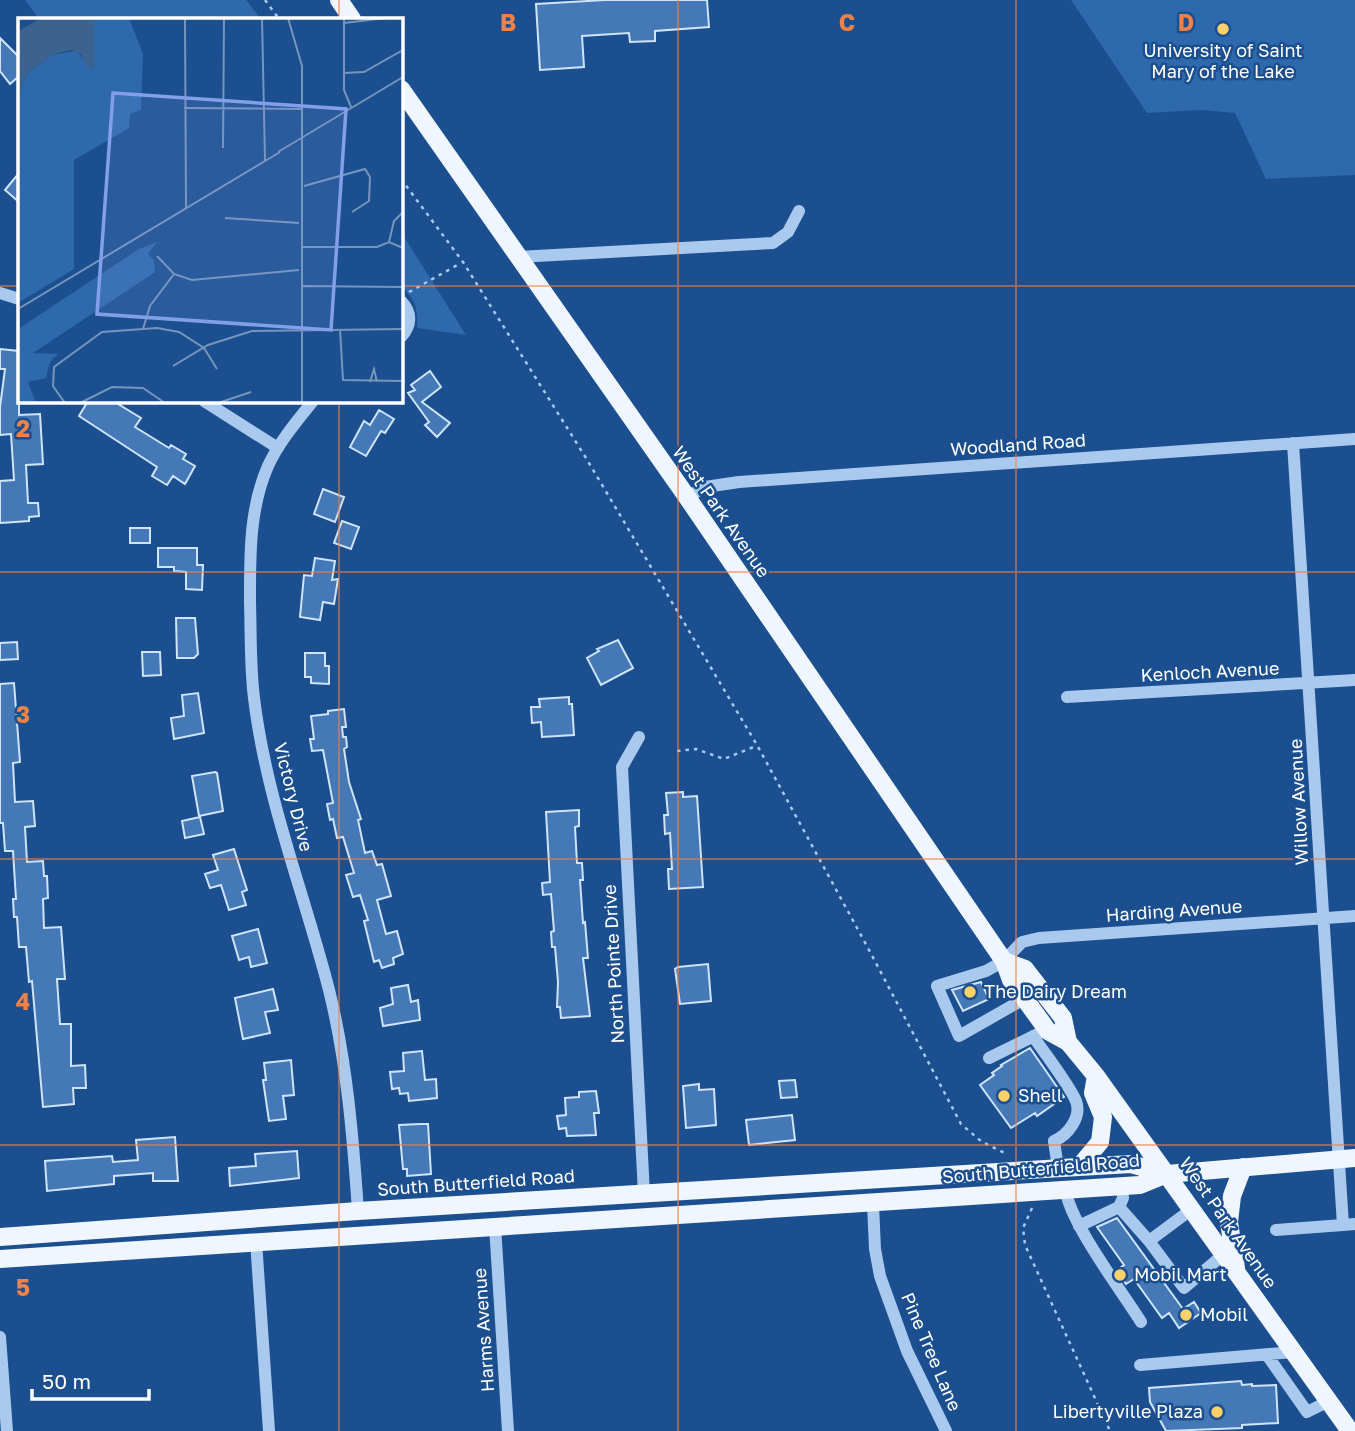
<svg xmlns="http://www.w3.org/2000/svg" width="1355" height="1431" viewBox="0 0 1355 1431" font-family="'Golos Text',sans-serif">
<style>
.green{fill:#2e69ad}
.building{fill:#4478b7;stroke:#cfe3fa;stroke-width:2}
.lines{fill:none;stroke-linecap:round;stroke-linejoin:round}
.path{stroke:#a9c9ee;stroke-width:2.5;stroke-dasharray:3.5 5;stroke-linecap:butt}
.minor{stroke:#a9c9ee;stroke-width:12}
.major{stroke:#f0f6ff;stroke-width:18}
.grid{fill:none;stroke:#ee8249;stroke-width:2;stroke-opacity:0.55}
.poi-dot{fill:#ffd166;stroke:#1b4f8f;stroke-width:2.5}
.labels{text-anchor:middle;stroke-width:5;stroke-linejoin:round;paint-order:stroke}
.poi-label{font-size:18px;fill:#fff;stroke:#1b4f8f;text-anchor:start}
.street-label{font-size:18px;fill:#fff;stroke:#1b4f8f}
.inset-road{fill:none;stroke:#7695bc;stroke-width:2}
.view{fill:#839eea;fill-opacity:0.15;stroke:#839eea;stroke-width:3.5}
.inset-edge{fill:none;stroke:#fff;stroke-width:3.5}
.grid-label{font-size:23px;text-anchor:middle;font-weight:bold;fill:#ee8249;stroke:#1b4f8f;stroke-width:5;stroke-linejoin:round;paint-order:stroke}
</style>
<rect width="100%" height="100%" fill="#1b4f8f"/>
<!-- green -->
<path class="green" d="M25,0H246L261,19H39Z
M1071,0H1355V175L1266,179L1235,113L1202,110L1147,113Z
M401,232L466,335L417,328C418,310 416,299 401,287Z"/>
<!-- building -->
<path class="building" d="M605,0H707L709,27L655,31V41L630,42L629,33L582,36L584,67L540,70L536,4Z
M0,38L19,57V76L10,84L0,71Z
M19,173V202L5,190Z
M0,349L19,351V415L40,414L43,464L26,465L28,503H38L39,516L29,517V521L0,523V481L14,480L11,434L0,435V407L5,369H0Z
M430,371L441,387L422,402L450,423L437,437L425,425L429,422L408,393L415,390L411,385Z
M88,401H113L141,418L135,427L169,448L171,445L186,454L183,459L195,466L185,484L173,476L167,485L152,476L157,467L79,416Z
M379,410L394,419L385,433L381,431L366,456L350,447L364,421L370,425Z
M323,489L344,497L335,522L314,514Z
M342,521L359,527L351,549L334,543Z
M130,528H150V543H130Z
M158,548H197V565H203L202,590L186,589V572L174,571V567H158Z
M315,558L335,561L332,580L338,579L334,604L323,602L320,620L300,617L304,575L312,576Z
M176,618H195L198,654L194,658H177Z
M618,640L633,668L601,685L587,658L599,651L597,649Z
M17,642L18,659L0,660V643Z
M142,652H160L161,675L143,676Z
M305,653H325V666H329V684L311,683V677H305Z
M14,683L20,762L13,763L15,802L33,801L35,826L25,827L27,862L43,861L44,876H47L48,898L43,899L44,928L61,927L65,979H57L60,1024H71V1066L85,1065L86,1088H73L74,1104L43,1107L32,981L29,982L26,947H19L17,917H14L13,899H16L13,851H5L3,823H0V684Z
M198,693L204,733L174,739L171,718L184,716L182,695Z
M569,697V704H572L574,735L542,737L541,722L532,723L531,707H540L539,699Z
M344,709L346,727H342L343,737H346L347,747L344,749L349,782L361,819L358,820L365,853L372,851L377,865L382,864L391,896L377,900L386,934L397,931L403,954L393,958L394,964L382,968L379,960L374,962L364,921L368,920L360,895L353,897L346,875L354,873L343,837L337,838L333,819L330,820L327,804L333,803L323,750L312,751L310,739H314L311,716L328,714V711Z
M215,772L217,773L223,811L199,816L192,776Z
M683,792V797L697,796L703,887L669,889L668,869H672L670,833L665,834L664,815H668L666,793Z
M579,810V826L575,827L577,863H582L583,880H580L583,923L585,922L588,958H583L590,1016L561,1018L560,1007H557L558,982L555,947H552L551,932L554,931L551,894L543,895L542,883L550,882L546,812Z
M200,817L204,834L185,838L182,821Z
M234,849L247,890L242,892L246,905L229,910L221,885L210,888L205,874L218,870L213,855Z
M258,929L267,963L251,967L249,957L239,960L232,936Z
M708,964L711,1001L680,1004L675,969L678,967Z
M981,982L989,999L963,1011L952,990Z
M408,985L411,1002L418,1000L420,1020L383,1026L380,1008L393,1004L391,988Z
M273,989L278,1010L265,1012L270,1033L243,1039L235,998Z
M1030,1048L1064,1097L1037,1116L1035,1113L1011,1128L980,1085L994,1075L992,1073L1002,1066L1001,1065Z
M422,1051L425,1080L436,1079L437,1098L409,1101L408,1093L400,1094L399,1088L392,1089L390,1072L404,1071L403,1053Z
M291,1060L294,1095L283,1096L286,1119L269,1121L263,1080H266L264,1063Z
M795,1080L797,1097L781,1098L779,1081Z
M699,1084V1090L714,1089L716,1125L686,1128L683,1086Z
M596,1091L599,1113H594L596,1135L567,1136L566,1128L559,1129L557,1116L566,1115L565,1098L579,1097V1092Z
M792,1115L795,1140L749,1145L746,1120Z
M420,1124H428L431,1174L407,1176V1169H403L399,1125Z
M175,1137L178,1181H153V1173L114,1176V1184L47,1191L45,1161L112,1156L113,1162L138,1160L136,1140Z
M297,1151L299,1178L230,1186L229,1168L256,1166L255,1154Z
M1117,1218L1183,1309L1194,1302L1201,1313L1179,1328L1169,1313L1162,1318L1134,1279L1126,1284L1117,1270L1124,1265L1097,1227Z
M1241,1381L1242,1385L1252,1384V1386L1276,1385L1278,1423L1242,1425V1428L1166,1431L1150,1402L1149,1388Z"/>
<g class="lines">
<!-- path -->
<path class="path" d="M265,0L279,19
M401,179L463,262L586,458L757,745L868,948L961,1124L982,1142L1007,1154
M409,292L461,263
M677,751L696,749L724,759L756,746
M1032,1208L1023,1228L1025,1245L1110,1431"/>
<!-- minor -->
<path class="minor" d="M518,257L773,243L788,232L799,211
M0,293L19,299
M401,301C412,312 412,325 401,337
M204,401L278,448
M313,401C297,421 279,442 268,466C249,509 250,557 250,602C251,634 250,666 254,698C266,798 304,893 329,990C347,1062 353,1138 358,1211
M1293,443L1343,1225L1355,1224
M687,497L705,487L739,482L1355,439
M1067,697L1355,680
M639,737L622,767L644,1194
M1024,999L959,1036L937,986L986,971L1004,961L1022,942L1039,938L1355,916
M1033,1036C1045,1054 1068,1083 1076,1101C1082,1117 1068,1135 1054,1141L1058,1168
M989,1058L1038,1034
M1122,1186L1123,1198L1119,1207L1149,1241L1184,1288L1224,1254
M1066,1190C1068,1220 1123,1293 1141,1322
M873,1204L875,1249L880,1276L907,1351L946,1431
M495,1226L508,1431
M1079,1226L1119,1207
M1276,1230L1343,1225
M256,1241L269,1431
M1149,1241L1192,1209
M0,1337L7,1431
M1267,1355L1307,1412L1329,1401
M1140,1365L1294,1352"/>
<!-- major -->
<path class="major" d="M339,0L352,19
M401,89L687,497L1004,961L1011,980L1048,1031L1068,1042L1096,1076L1350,1431
M1004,961L1025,969L1063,1018L1068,1042
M1079,1167L1100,1142L1103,1117L1093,1093L1096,1076
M0,1237L358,1211L1079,1167L1131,1164L1167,1174
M0,1259L1140,1185L1167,1174L1355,1158
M1236,1268L1229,1222L1232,1196L1243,1167"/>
</g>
<!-- grid -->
<path class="grid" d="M339,0V19M678,0V1431M1016,0V1431M0,286H19M401,286H1355M339,401V1431M0,572H1355M0,859H1355M0,1145H1355"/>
<!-- markers -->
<g class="poi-dot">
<circle cx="1223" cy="29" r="7"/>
<circle cx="970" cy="992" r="7"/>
<circle cx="1004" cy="1096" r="7"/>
<circle cx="1120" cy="1275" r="7"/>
<circle cx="1186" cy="1315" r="7"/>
<circle cx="1217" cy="1412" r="7"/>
</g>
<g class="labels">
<!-- poi labels -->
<g class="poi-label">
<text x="1223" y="57" text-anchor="middle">University of Saint<tspan x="1223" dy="21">Mary of the Lake</tspan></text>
<text x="984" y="998">The Dairy Dream</text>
<text x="1018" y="1102">Shell</text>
<text x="1134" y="1281">Mobil Mart</text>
<text x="1200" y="1321">Mobil</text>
<text x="1203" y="1418" text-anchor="end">Libertyville Plaza</text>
</g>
<!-- street labels -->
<g class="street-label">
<text transform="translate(1018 445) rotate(-4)" y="6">Woodland Road</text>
<text transform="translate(721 512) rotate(55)" y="6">West Park Avenue</text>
<text transform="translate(1210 672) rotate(-3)" y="6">Kenloch Avenue</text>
<text transform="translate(293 797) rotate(76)" y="6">Victory Drive</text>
<text transform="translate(1299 802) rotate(-93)" y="6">Willow Avenue</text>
<text transform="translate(1174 911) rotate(-4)" y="6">Harding Avenue</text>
<text transform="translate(614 964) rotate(-93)" y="6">North Pointe Drive</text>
<text transform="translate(1041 1169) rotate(-5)" y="6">South Butterfield Road</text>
<text transform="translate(476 1183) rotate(-4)" y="6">South Butterfield Road</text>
<text transform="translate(1228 1223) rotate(55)" y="6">West Park Avenue</text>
<text transform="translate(484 1330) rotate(-94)" y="6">Harms Avenue</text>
<text transform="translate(931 1352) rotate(67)" y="6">Pine Tree Lane</text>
</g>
</g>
<!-- overview -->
<g transform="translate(18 18)">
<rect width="385" height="385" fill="#1b4f8f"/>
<path d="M73,0H111L125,36L123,92L112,96L111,110L56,142V251L0,285V81L8,57L34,37L58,33L74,51ZM139,224L130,236L136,242L137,254L15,335L40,336L32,344L28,360L10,364L18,385H0V311L121,231Z" fill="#2e69ad"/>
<path d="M24,0H76V50L68,48L63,37L53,32L34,37L8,57L0,81V13Z" fill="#3c6290"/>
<path class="inset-road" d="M167,0L168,190M244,0L247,143M270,0L284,48V385M326,0V72L333,89M326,5L368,0M326,55L346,54L385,32M166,90L284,91M205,130L206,0M260,134L385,59M286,168L347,151L352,159L351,183L334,194M207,200L281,205M371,224L376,203L385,194M285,229H359L371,224L385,230M139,238L156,256L174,262L281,252M285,268L385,269M0,291L262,134M125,311L132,288L156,256M322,311L325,362L385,363M155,348L190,327L234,313L385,311M352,364L356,351L359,364M47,385L35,368L36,349L84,314L139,310L161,314L186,330L199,351M62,385L94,369L125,370L147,385M200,385L233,374"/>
<path class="view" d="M95,75L328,91L313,312L79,296Z"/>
<rect width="385" height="385" class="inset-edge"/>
</g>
<g class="grid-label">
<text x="508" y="31">B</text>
<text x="847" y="31">C</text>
<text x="1186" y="31">D</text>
<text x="23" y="437">2</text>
<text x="23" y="723">3</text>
<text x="23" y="1010">4</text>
<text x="23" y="1296">5</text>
</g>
<!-- scale -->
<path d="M32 1389v10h117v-10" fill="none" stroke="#ffffff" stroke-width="3.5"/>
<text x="42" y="1389" font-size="21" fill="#ffffff" stroke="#1b4f8f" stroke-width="5" paint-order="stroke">50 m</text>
</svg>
